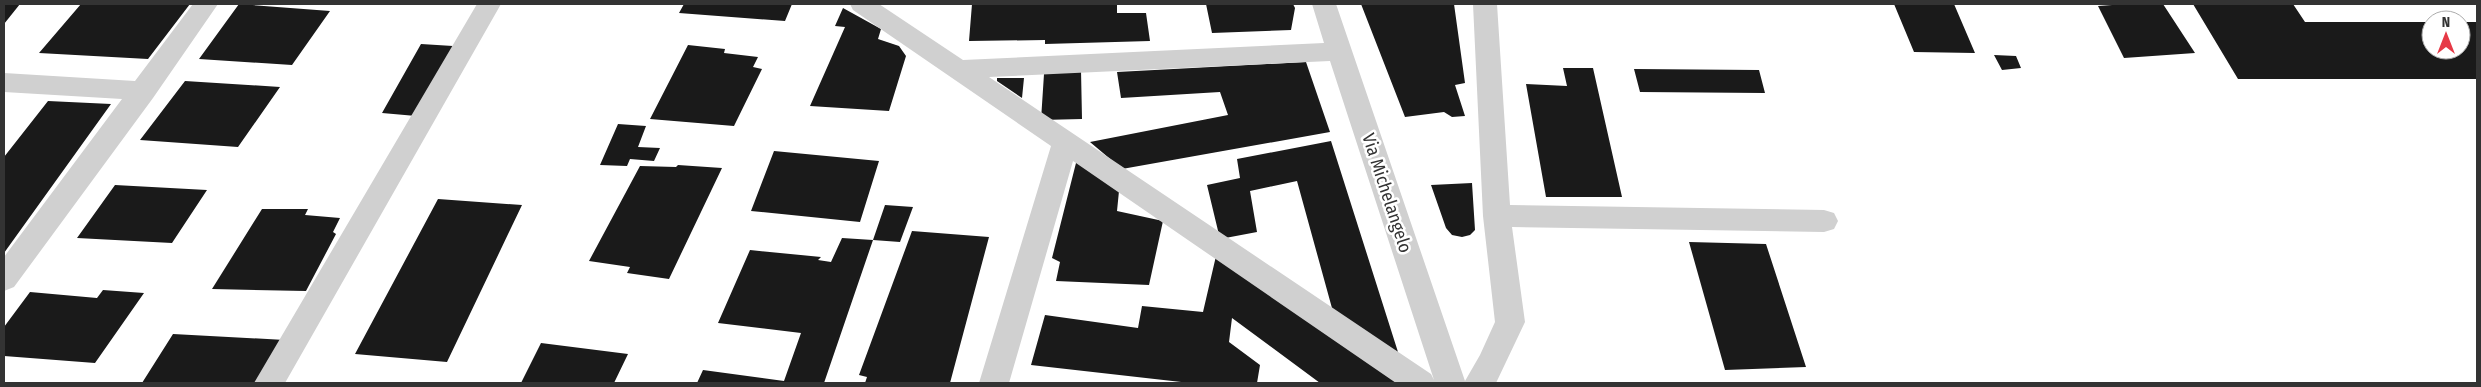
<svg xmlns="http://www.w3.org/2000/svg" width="2481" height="387" viewBox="0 0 2481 387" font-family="'Fira Sans Condensed',sans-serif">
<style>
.building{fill:#1a1a1a}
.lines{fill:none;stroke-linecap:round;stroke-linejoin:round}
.minor{fill:#d0d0d0;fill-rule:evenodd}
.labels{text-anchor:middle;stroke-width:5;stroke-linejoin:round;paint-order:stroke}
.street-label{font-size:18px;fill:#333;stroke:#fff}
</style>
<rect width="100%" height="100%" fill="#fff"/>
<!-- building -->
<path class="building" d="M4,4H20L4,24Z
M81,4H190L148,59L39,53Z
M239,4L330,11L292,65L199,59Z
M684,4H792L785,21L679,13Z
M972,4H1117V13H1146L1150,41L1045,44V40L969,41Z
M1206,4H1293L1295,8L1291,30L1212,33Z
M1361,4H1454L1465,83L1455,85L1465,116L1452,117L1444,112L1405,117Z
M1894,4H1954L1975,53L1914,52Z
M2126,4H2163L2195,53L2124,58L2098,6Z
M2193,4H2293L2305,22H2431V50H2461V22H2477V79H2238Z
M843,8L881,29L878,39L899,46L906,56L889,111L810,106L845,27L835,26Z
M421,44L453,46L416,116L382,113Z
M688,45L725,49L724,53L758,57L753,67L762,69L734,126L650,119Z
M1994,55L2016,56L2021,68L2002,70Z
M1306,62L1330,132L1122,169L1090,142L1228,115L1220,92L1121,98L1117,72Z
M1563,68H1593L1622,197H1546L1526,84L1567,86Z
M1634,69L1759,70L1765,93L1640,92Z
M1081,70L1082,119L1041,120L1044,74Z
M997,78H1024L1022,98L997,81Z
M185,81L280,87L238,147L140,140Z
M48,101L111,104L4,253V157Z
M618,124L646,126L638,147L660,148L654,161L630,159L627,166L600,165Z
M1331,141L1398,352L1335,319L1297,181L1250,191L1257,232L1220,239L1207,185L1240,178L1237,159Z
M774,151L879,161L860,222L751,211Z
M1077,159L1119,191L1117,211L1163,221L1149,285L1056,281L1060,262L1052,258Z
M678,165L722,168L669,279L627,273L630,267L589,261L640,166L676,167Z
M1472,183L1475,230L1470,235L1462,237L1452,235L1446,228L1431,185Z
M115,185L207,190L172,243L77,238Z
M438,199L522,205L447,362L355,354Z
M885,205L913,207L900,242L873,240Z
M262,209H308L305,215L340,218L333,232L336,234L306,291L212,289Z
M912,231L989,237L950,383H865L867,377L859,375Z
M842,238L873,240L824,383H697L703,370L784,381L801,333L718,323L750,250L821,257L818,260L831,262Z
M1689,242L1766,244L1806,367L1725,370Z
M1216,256L1406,383H1320L1232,318L1229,342L1260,365L1257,383H1190L1031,365L1045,315L1138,328L1142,306L1203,312Z
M103,290L144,293L95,363L4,356V327L30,292L97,298Z
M173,334L285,340L263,383H142Z
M541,343L628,354L614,383H521Z"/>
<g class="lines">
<!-- minor -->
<path class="minor" d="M193,4H218L153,98L14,287L4,291V257L122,99L4,92V73L135,81Z
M477,4H501L285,383H254Z
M850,4H879L963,60L1324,43L1312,4H1336L1465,381L1480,355L1495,322L1483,216L1473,4H1497L1510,205L1824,210L1834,213L1838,221L1834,229L1824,232L1512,227L1525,322L1496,383H1396L1073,161L1009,383H979L1051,146L853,10ZM1330,61L1434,380L1431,374L989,77Z"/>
</g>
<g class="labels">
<!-- street labels -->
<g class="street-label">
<text transform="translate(1387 193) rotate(72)" y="6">Via Michelangelo</text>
</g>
</g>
<!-- border -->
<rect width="2481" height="387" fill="none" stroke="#333333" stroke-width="10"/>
<!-- north arrow -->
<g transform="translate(2446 35)"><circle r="24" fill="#ffffff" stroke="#adadad"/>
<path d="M0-4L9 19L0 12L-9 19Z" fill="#e63946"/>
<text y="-8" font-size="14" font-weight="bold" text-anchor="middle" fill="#333333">N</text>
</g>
</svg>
